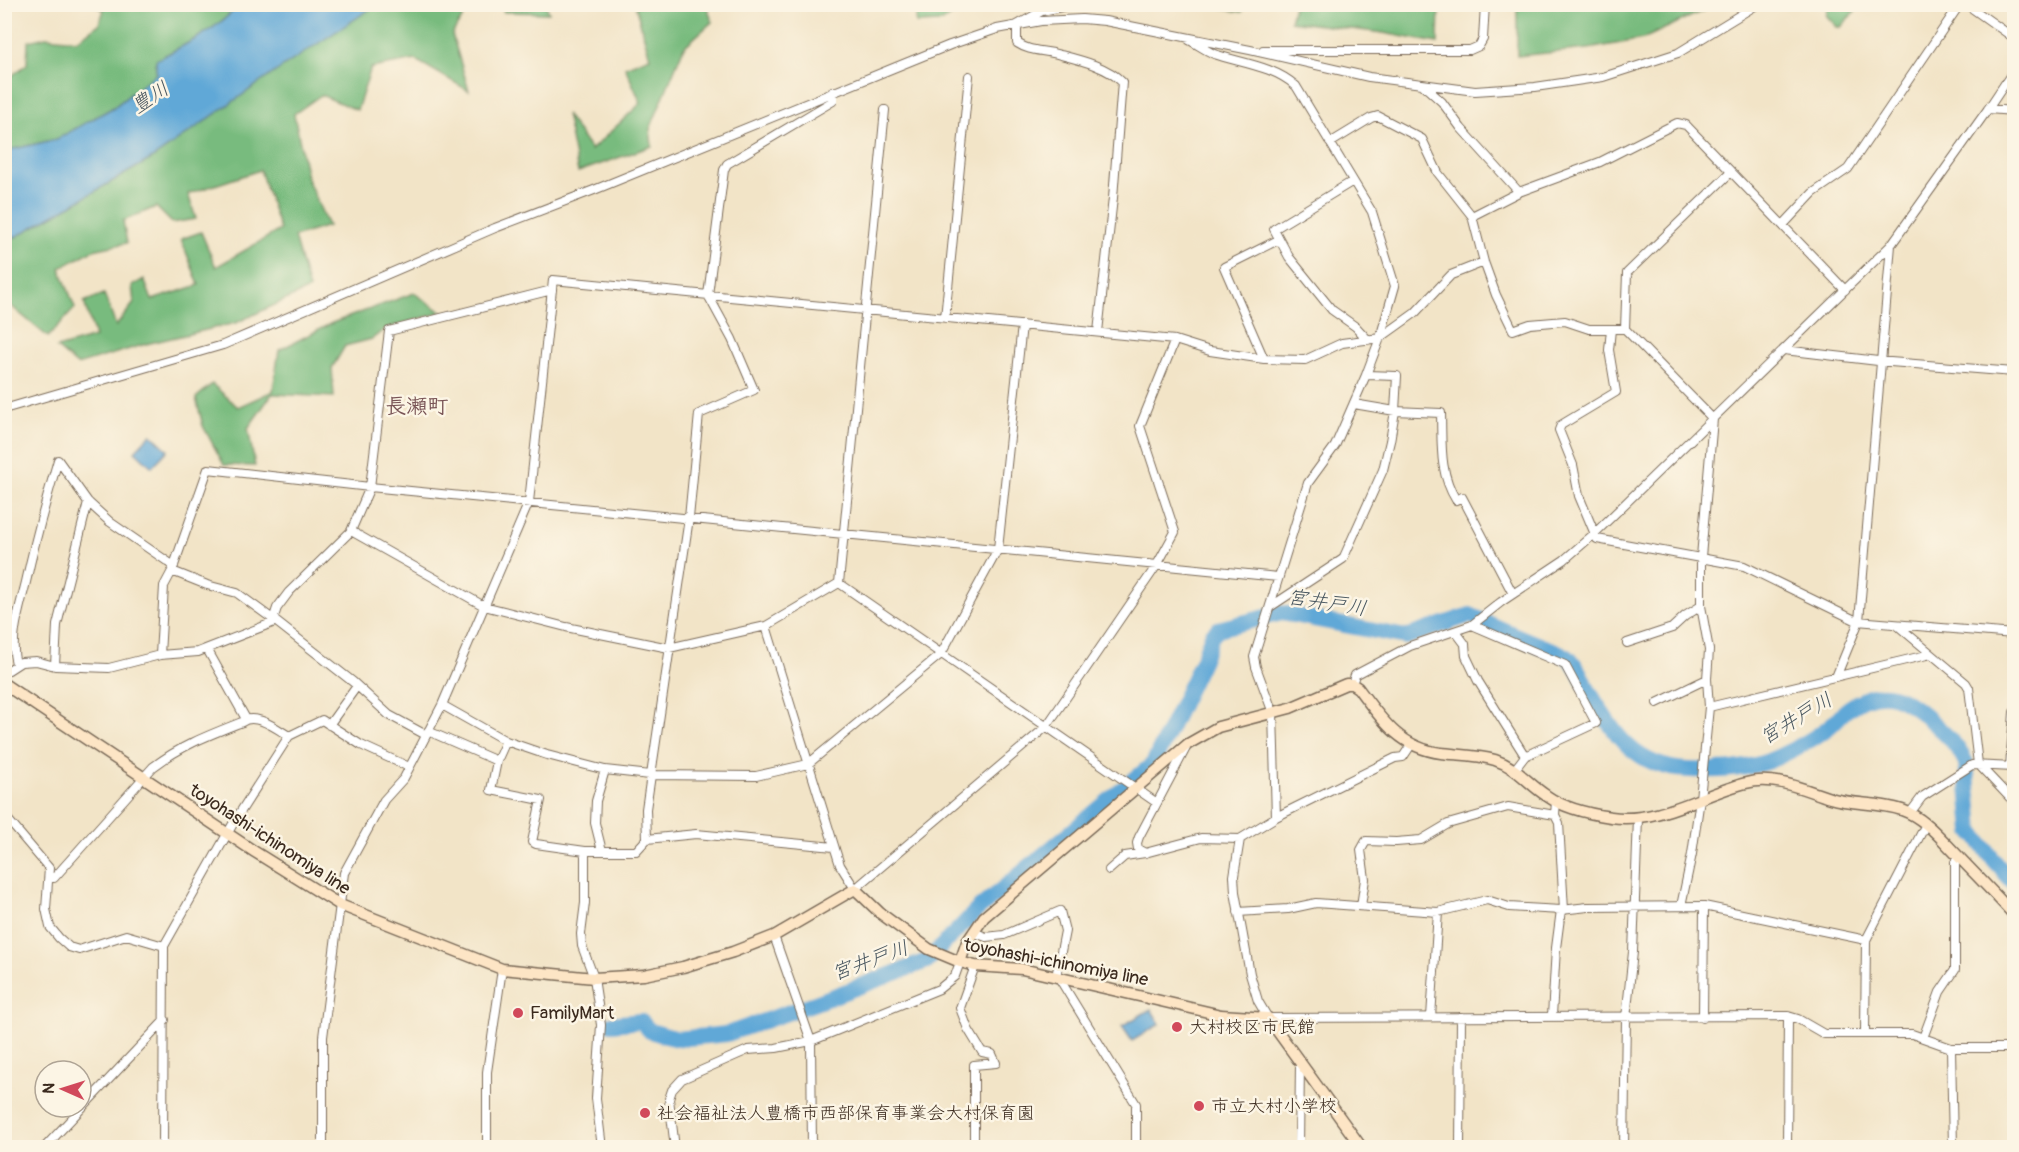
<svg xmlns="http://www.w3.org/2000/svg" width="2019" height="1152" viewBox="0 0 2019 1152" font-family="Pangolin,'Klee One',sans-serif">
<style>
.forest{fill:#78bb7e;stroke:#5a724e;stroke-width:1.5}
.water{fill:#60a8d7;stroke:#4e697a;stroke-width:1.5}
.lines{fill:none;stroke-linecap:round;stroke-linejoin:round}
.river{stroke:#60a8d7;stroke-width:16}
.street-casing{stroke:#7b6b59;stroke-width:10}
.secondary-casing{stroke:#7b6b59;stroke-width:13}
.street{stroke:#fff;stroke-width:8}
.secondary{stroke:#fde5c5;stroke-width:10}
.poi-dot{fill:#d1495b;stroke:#fcf5e5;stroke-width:2}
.labels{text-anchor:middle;stroke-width:5;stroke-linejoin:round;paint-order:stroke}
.street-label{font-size:18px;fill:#3b2a1e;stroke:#fcf5e5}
.poi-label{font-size:18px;fill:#3b2a1e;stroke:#fcf5e5;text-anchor:start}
.water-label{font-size:20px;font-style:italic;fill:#48565f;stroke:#fcf5e5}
.quarter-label{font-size:21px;font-weight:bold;fill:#795456;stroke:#fcf5e5}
</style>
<rect width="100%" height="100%" fill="#fcf5e5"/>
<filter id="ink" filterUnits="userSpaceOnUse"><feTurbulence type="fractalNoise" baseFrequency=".0167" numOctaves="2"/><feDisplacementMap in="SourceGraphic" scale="12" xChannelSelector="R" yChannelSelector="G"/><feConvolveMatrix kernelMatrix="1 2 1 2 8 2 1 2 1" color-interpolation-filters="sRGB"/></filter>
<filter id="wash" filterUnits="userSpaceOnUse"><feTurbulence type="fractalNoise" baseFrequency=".008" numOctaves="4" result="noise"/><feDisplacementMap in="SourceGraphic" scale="24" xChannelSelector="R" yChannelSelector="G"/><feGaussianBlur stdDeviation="1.35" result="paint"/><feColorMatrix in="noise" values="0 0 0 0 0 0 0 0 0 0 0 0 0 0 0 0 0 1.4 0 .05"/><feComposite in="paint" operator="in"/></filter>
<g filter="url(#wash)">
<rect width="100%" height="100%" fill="#f2e4c7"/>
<!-- forest -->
<path class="forest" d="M1829,4H1860V5L1841,27H1837L1826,15Z
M95,5H239C218,29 185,45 156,60V74L114,107L57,139L5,151V77H10L27,64L28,41L46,37L77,40L99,24L104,10Z
M376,5H478L466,12L452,34L469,91L416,60L371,68L357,110L321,95L294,114L307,178L328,226L294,237L309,289L236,323L146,344L77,365L57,348L95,337L84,302L104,294L116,326L134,303L132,286L144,279L152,300L199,285L181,239L201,232L216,267L280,230L260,170L188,194L196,219L172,223L156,207L123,221L127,243L93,250L60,268L75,308L48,337L11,306H5V243L151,159L275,72Z
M501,5H546L549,13L504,12Z
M635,5H707L712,22L684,47L650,129L652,146L578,172L566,114L591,150L641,103L625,67L650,57Z
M917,5V4L966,5L942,22L916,23Z
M1198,5L1244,4V5L1242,12Z
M1294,5H1439L1438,43L1383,33L1290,21Z
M1517,5V4L1715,5L1643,39L1588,49L1517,56Z
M414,293L442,312L385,329L372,339L345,346L332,368L334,397L272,394L248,428L255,466L224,465L203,426L196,398L212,384L238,407L273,391L279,350L332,323Z"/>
<!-- water -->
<path class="water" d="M239,5H376L275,72L151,159L5,243V151L57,139L114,107L156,74V60C185,45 218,29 239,5Z
M151,434L168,450L152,467L135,451Z
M1151,1009L1160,1024L1132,1041L1122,1026Z"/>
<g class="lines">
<!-- river -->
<path class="river" d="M611,1024L641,1021L650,1031L677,1039L727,1034L815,1003L927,961L977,910L1153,764L1203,659L1212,635L1218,629L1282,613L1406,637L1470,615C1494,626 1517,636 1541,646C1550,649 1563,653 1570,659C1577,665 1582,678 1586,686C1612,730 1632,768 1689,770C1719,771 1751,770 1778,757C1795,749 1814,739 1829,727C1836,721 1841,714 1849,708C1878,686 1899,693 1925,716C1941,730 1957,743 1966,763L1972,831L1996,863L2014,883"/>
</g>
</g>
<g filter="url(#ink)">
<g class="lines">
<defs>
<path id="street" d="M1076,4L1042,11L1017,25V43C1029,51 1039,50 1053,53C1075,59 1106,65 1122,82L1113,198L1098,332
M1966,4L2014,38
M1189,40C1197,44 1205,50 1214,54C1241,63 1274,66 1296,86L1372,212L1395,286L1380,338L1366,375L1335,446L1308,483L1254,657L1256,667L1273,713L1276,817
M1263,50H1470L1479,46L1483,39L1485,4
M1422,84L1475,91L1535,87L1603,77L1678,53L1758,4
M1988,109L2014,111
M1330,143L1371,118L1378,116L1422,139L1438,173L1472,216L1484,262L1496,295L1513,330L1530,324L1565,321L1589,329H1625
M1353,181L1274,229L1289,257L1332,310L1356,327L1368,340
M1472,216L1519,192L1600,162L1677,123L1686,125L1845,290
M1783,225L1813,193L1848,169L1960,4
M1278,240L1224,267L1264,359L1305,360L1342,343L1380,338L1415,313L1451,275L1484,262
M945,318L969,76
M1611,329L1609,350L1616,392L1561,425L1559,430L1573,465L1579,496L1597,539L1744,566L1857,621L2014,634
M1784,350L1878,361L2014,372
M1354,404L1395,411L1441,413C1442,445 1439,472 1456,500L1462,497L1513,594
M4,409L223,345L495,228L594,190L950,45L997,29L1041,21L1082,19L1105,21L1250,50L1369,77L1422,84L1442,102L1461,128L1519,192
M351,531L484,606L566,627L669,648L766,626L839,583L885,110
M172,571L207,585L237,593L274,620L353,682L389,715L426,735
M839,583L1157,803
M1270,607L1343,559L1383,470L1390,441L1395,411L1397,376L1366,375
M1472,625L1565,665L1596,723L1525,756L1515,769
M1897,625L1966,683L1969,688L1978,764L2014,802
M766,626L840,865L855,889L1046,727L1157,565L1175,532L1140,426L1175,340
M1456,632L1465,644L1466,656L1478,681L1525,756
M1627,643L1672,628L1685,616L1701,606
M207,649L246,719
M160,655L164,586L172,571L208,469L370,487L1278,577
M16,664C9,639 20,607 26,582C35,541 46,500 58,460L88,502L110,522L174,566
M55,666L57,625L88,502
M4,673L21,662L36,661L55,666L109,668L160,655L198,652L272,623L277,608L289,592L351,531L370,487L389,331L552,290
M1836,677L1859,621L1891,245
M1352,684L1355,675L1410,646L1472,625L1501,602L1564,560L1594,534L1891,245L1988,109L2014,70
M1657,703L1707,679
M442,705L506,741L547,755L605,770L650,775L756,776L808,764L941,654L998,549L1022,325
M1709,707L1931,654
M329,725L357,686
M428,731L497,761
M506,741L497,761L491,790L541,800L532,842L536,844L585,851H636L647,839L696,834L834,847
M2010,767L2014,712
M1556,801L1555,815L1559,823L1564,910
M1910,813L1922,797L1972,765L2014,767
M4,815L49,868L46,909L50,927L59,938L69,947L79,950L126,935L164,946
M647,839L646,809L689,518L699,414L754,390L732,339L708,295L724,170L727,164L833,101V91
M1240,839L1234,876L1235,892L1250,974L1258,1001L1268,1018L1788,1016L1798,1019L1824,1034H1912L1951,1048H2014
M585,851V903L581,934L582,946L594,978L601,1025L596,1098L602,1148
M602,851L595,823L596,801L605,770
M1145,853L1138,849L1137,843L1139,837L1186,748
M1109,870L1125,856L1145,853L1201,838L1240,839L1276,817L1395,758L1403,757L1411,745
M50,878H54L153,767C182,745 209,735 242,722C255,712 277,729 289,736
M1361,906L1365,879L1361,850L1366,841L1396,842L1421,840L1448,824L1508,807L1555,815
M1681,906L1692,854L1700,799L1709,707L1707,679L1709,650L1701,606V557L1713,419L1625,329L1627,273L1731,172
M1238,912L1288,909L1316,903L1438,912L1487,900L1509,907L1561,910L1588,907L1704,906L1866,940
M973,932L986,937L1004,935L1060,911L1065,931L1056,977
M774,936L811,1041L812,1148
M1059,978L1136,1104V1148
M1552,1016L1556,948L1561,910
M1431,1017L1438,912
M1703,1018L1704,906
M1865,1033L1866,940L1926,824
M1923,1038L1940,992L1955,970V862L1959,857
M1951,1048L1953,1148
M44,1148L165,1020
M163,1148L164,946L234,822L289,736L322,720L361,745L409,767
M323,1148V1037L344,873L384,800L404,778L442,705L529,502L553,280L1175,340L1210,351L1264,359
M487,1148V1072L502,969
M675,1148L669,1099L672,1090L682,1079L748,1050L776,1048L811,1041L939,989L955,976L960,962
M974,1148V1065L996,1063L992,1054L982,1052L968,1029L960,1008L975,966
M1299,1148L1300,1062
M1460,1148L1461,1017
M1624,1148L1626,1018L1633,952L1638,818
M1787,1148L1788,1016"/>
<path id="secondary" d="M4,684L255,852L340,905L502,969L594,978L644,975L683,967L733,952L774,936L855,889L880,913L929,949L960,962L975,966L1022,969L1221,1015L1268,1018L1362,1148
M960,962L967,942L984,917L1188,744L1218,727L1290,708L1346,684H1352L1358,688C1381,719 1400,748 1441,753C1459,755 1477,755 1495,760C1517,767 1528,784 1547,796C1565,809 1590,814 1611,817C1658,824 1702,794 1746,783C1775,775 1804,790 1830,798C1854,805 1879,802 1902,810C1925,818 1941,839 1958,856C1977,876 1996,895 2014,915"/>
</defs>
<!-- street casing -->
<use href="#street" class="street-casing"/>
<!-- secondary casing -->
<use href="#secondary" class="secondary-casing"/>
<!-- street -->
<use href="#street" class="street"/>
<!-- secondary -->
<use href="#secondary" class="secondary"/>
</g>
</g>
<!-- markers -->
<g class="poi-dot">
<circle cx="518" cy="1013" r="6"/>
<circle cx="1177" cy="1027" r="6"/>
<circle cx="1199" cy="1106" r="6"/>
<circle cx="645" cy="1113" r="6"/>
</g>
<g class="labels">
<!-- street labels -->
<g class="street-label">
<text transform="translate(270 839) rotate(33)" y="6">toyohashi-ichinomiya line</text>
<text transform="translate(1056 962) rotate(11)" y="6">toyohashi-ichinomiya line</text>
</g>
<!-- poi labels -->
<g class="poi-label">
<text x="530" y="1019">FamilyMart</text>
<text x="1189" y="1033">大村校区市民館</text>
<text x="1211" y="1112">市立大村小学校</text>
<text x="657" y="1119">社会福祉法人豊橋市西部保育事業会大村保育園</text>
</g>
<!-- water labels -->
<g class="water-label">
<text transform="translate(150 97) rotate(-33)" y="7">豊川</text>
<text transform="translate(1327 602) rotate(9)" y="7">宮井戸川</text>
<text transform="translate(1796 718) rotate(-31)" y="7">宮井戸川</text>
<text transform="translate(870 960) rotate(-20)" y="7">宮井戸川</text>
</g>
<!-- quarter labels -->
<g class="quarter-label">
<text x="417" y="413">長瀬町</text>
</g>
</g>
<!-- margin -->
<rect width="2019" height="1152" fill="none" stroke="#fcf5e5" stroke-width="24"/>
<!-- north arrow -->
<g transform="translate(63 1089) rotate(273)"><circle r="28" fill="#fcf5e5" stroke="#afa495" stroke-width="1.5"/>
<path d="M0-4.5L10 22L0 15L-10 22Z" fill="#d1495b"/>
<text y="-9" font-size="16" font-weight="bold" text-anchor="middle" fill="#3b2a1e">N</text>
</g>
</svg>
